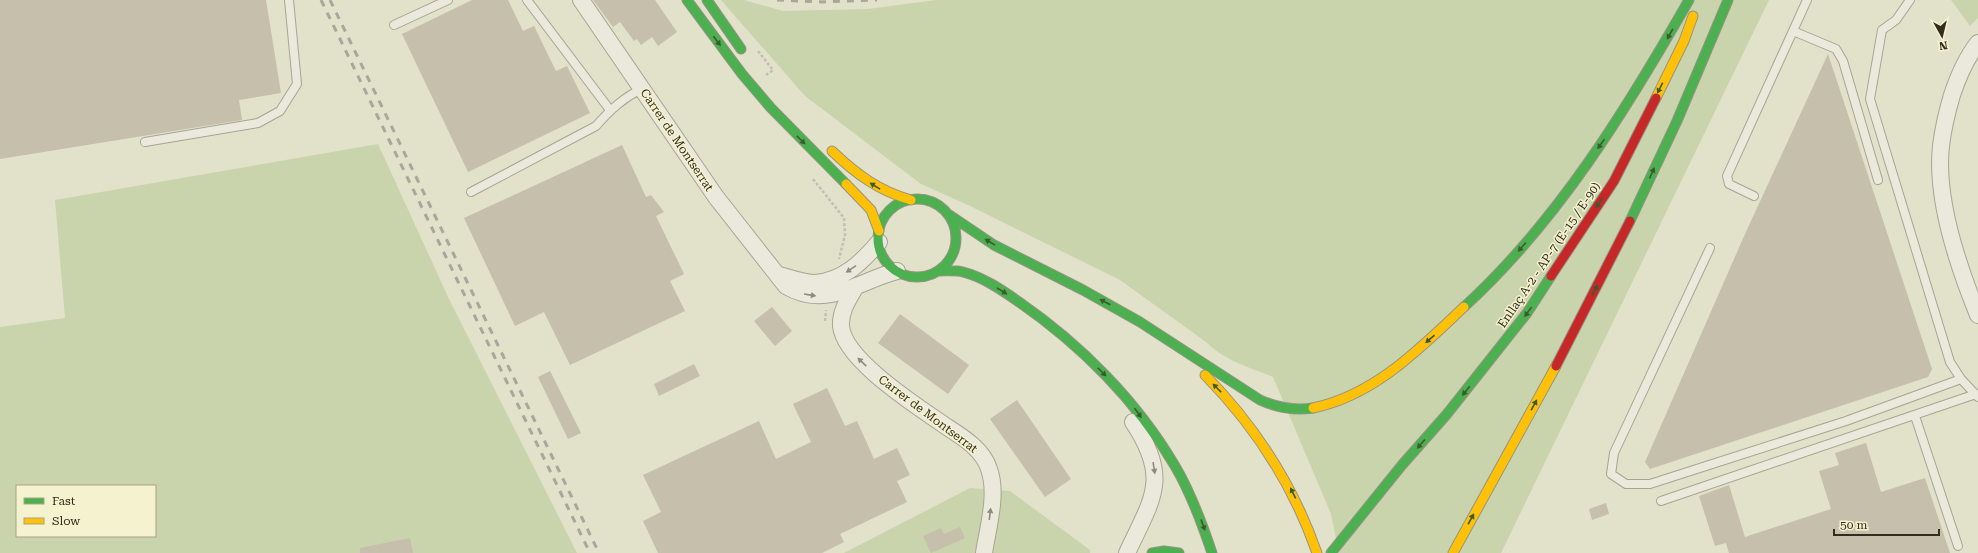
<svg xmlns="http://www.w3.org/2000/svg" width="1978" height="553" viewBox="0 0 1978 553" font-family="'Roboto Serif',serif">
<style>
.green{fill:#cad4ac;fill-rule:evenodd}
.building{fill:#c5bfab}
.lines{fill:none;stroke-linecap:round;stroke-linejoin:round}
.lane-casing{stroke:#a7a493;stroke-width:10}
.street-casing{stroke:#a7a493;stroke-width:18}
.fast-casing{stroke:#969384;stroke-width:11}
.slow-casing{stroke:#969384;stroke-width:11}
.jam-casing{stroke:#969384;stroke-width:11}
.path{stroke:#c2c0b2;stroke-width:2.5;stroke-dasharray:3 2;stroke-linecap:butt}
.lane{stroke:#eae9db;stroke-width:8}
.street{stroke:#eae9db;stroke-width:16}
.fast{stroke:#4caf50;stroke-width:9}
.slow{stroke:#ffc107;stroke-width:9}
.jam{stroke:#c62828;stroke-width:9}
.rail{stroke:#a9a79b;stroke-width:3;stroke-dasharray:7 7;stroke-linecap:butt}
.oneway{fill:#3c5a2e}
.oneway2{fill:#8f8b7c}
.labels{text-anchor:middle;stroke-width:3;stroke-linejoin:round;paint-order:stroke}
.street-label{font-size:12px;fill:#342d1c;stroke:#f4f2cf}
</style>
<rect width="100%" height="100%" fill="#e2e1ca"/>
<!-- green -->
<path class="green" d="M721,0H744L783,11L868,9L936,0H1769L1501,553H1339L1331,514L1273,377C1249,367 1225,361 1206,342L1120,280L968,205L921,184L805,96Z
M1951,0H1978V18L1970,26Z
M378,144L449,299L577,553H0V327L65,318L55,200ZM17,486H155V536H17Z
M970,488L1010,491L1090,550V553H844Z"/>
<!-- building -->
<path class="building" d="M0,0H266L281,93L239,100L242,120L0,159Z
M472,0H508L523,31L534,26L556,71L567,66L590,113L468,172L402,34Z
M593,0H655L677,32L658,46L652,37L641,45L637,39L634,41L620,22L613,27Z
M1828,54L1932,369L1928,377L1650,469L1645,462L1745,234Z
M622,145L646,197L651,195L664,212L656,216L684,274L670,281L685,311L570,365L544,312L515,326L464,218Z
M772,307L792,331L775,346L754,321Z
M900,314L969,365L948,394L878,343Z
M694,364L700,376L659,396L654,384Z
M550,371L581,433L568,439L538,377Z
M827,388L845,426L857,421L874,459L897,448L910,475L897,481L907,502L840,534L844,542L822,553H658L643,521L661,512L643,475L759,421L776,459L811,442L793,404Z
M1017,400L1071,479L1045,497L990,419Z
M1866,443L1881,492L1925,478L1950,553H1729L1726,543L1715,546L1699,496L1729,485L1745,537L1831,509L1819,471L1839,465L1835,453Z
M1606,503L1609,514L1592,520L1589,509Z
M960,527L965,538L931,553L923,536L941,528L944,534Z
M410,538L413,553H360V548Z"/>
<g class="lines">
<defs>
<path id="lane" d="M527,0L610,110
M1910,0L1896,20L1882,30L1870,99L1950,362L1961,379L1978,397
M394,25L448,0
M1793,31L1836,49L1843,61L1878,180
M145,142L258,123L280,111L297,84L289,0
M471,192L596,126C610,110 623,98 643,88
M1754,196L1729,184L1727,176L1807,0
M1710,248L1614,453L1611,474L1626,484H1650L1846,421L1961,379
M1915,416L1958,546
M1661,501L1976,394"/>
<path id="street" d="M581,0L716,197L786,286C827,310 858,281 897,271
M1978,43C1966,58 1958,77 1952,95C1947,112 1943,129 1941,146C1935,199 1958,266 1978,315
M779,275C791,278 803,283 815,283C843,281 862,262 879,242
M856,286C849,298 840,311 841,326C844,360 917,406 944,425C961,436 983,449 989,469C998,494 988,527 984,553
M1127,553C1152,499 1171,479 1133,422"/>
<path id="fast" d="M687,0L742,74L771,108L846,184
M707,0L741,49
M878 238a39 39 0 1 1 78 0a39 39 0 1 1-78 0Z
M948,214L994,245L1083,290L1140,322L1260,400C1278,408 1294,411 1313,408
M1630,221L1677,121L1728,0
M939,271C947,271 955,270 963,272C983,277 1002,290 1019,302C1081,345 1137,401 1175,466C1191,493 1202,523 1212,553
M1464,307C1558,221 1626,110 1689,0
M1152,553L1164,551L1179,553
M1331,553L1402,465L1447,414L1527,313L1551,276"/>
<path id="slow" d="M1656,98L1684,41L1693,16
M832,151C856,174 879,191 911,200
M846,184L871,210L879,231
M1205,375C1256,427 1293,484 1317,553
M1313,408C1375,395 1419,349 1464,307
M1453,553L1556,366"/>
<path id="jam" d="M1551,276L1614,181L1656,98
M1556,366L1630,221"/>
</defs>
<!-- lane casing -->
<use href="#lane" class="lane-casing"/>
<!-- street casing -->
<use href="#street" class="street-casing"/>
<!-- fast casing -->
<use href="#fast" class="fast-casing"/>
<!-- slow casing -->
<use href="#slow" class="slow-casing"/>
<!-- jam casing -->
<use href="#jam" class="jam-casing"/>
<!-- path -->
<path class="path" d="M758,51L773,70L766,75
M813,179L844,218L845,235L839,259
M825,321L826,310"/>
<!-- lane -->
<use href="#lane" class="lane"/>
<!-- street -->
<use href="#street" class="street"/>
<!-- fast -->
<use href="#fast" class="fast"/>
<!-- slow -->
<use href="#slow" class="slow"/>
<!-- jam -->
<use href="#jam" class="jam"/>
<!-- rail -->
<path class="rail" d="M321,0L590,553
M330,0L599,553
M777,0L822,2L877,0"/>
</g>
<!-- one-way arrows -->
<defs><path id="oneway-solid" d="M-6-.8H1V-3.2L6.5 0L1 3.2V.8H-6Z"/></defs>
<g class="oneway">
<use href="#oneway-solid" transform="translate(1670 34) rotate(119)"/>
<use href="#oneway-solid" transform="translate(717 41) rotate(53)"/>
<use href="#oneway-solid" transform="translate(1660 88) rotate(117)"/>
<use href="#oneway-solid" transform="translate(801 140) rotate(45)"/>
<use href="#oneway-solid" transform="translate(1601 144) rotate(125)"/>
<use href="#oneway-solid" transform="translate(1652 173) rotate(-66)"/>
<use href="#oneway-solid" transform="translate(875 186) rotate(-148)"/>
<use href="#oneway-solid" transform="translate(1599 203) rotate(123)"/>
<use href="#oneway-solid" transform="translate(990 242) rotate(-149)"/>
<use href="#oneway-solid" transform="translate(1522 247) rotate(131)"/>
<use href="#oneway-solid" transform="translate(1595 290) rotate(-64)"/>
<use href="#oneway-solid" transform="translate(1002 291) rotate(32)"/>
<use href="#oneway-solid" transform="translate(1105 302) rotate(-152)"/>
<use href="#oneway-solid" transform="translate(1528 312) rotate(125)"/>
<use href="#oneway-solid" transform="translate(1430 339) rotate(139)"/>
<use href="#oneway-solid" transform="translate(1102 372) rotate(45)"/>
<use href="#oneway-solid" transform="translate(1217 388) rotate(-135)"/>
<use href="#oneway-solid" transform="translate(1466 391) rotate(129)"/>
<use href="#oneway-solid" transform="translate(1534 405) rotate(-61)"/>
<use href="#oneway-solid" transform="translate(1138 413) rotate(55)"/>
<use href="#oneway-solid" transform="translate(1421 444) rotate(131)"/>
<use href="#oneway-solid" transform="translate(1293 493) rotate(-116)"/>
<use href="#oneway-solid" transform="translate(1471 519) rotate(-61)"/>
<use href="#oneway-solid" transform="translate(1203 525) rotate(70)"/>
</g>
<g class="oneway2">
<use href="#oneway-solid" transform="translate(851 269) rotate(146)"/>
<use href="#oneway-solid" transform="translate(810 295) rotate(9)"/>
<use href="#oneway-solid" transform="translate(862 362) rotate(-136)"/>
<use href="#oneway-solid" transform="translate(1154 468) rotate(81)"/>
<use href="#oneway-solid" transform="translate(990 514) rotate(-83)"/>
</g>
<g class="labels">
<!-- street labels -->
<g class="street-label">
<text transform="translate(677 140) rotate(56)" y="4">Carrer de Montserrat</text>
<text transform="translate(1549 255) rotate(-56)" y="4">Enllaç A-2 - AP-7 (E-15 / E-90)</text>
<text transform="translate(928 414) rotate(37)" y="4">Carrer de Montserrat</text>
</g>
</g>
<!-- legend -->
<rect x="16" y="485" width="140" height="52" fill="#f4f2cf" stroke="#a7a387"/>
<rect x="24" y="498" width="20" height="6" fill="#4caf50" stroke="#a7a387"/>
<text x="52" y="505" font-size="12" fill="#342d1c">Fast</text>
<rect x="24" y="518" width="20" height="6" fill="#ffc107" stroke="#a7a387"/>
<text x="52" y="525" font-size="12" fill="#342d1c">Slow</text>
<!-- north arrow -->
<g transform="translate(1942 36) rotate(172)" stroke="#f4f2cf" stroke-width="3" paint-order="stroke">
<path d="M0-3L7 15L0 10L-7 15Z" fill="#342d1c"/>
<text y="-6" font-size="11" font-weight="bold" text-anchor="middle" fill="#342d1c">N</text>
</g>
<!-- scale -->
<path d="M1834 529v6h105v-6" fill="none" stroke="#342d1c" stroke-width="2"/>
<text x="1840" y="529" font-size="12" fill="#342d1c" stroke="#f4f2cf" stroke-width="3" paint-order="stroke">50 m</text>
</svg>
